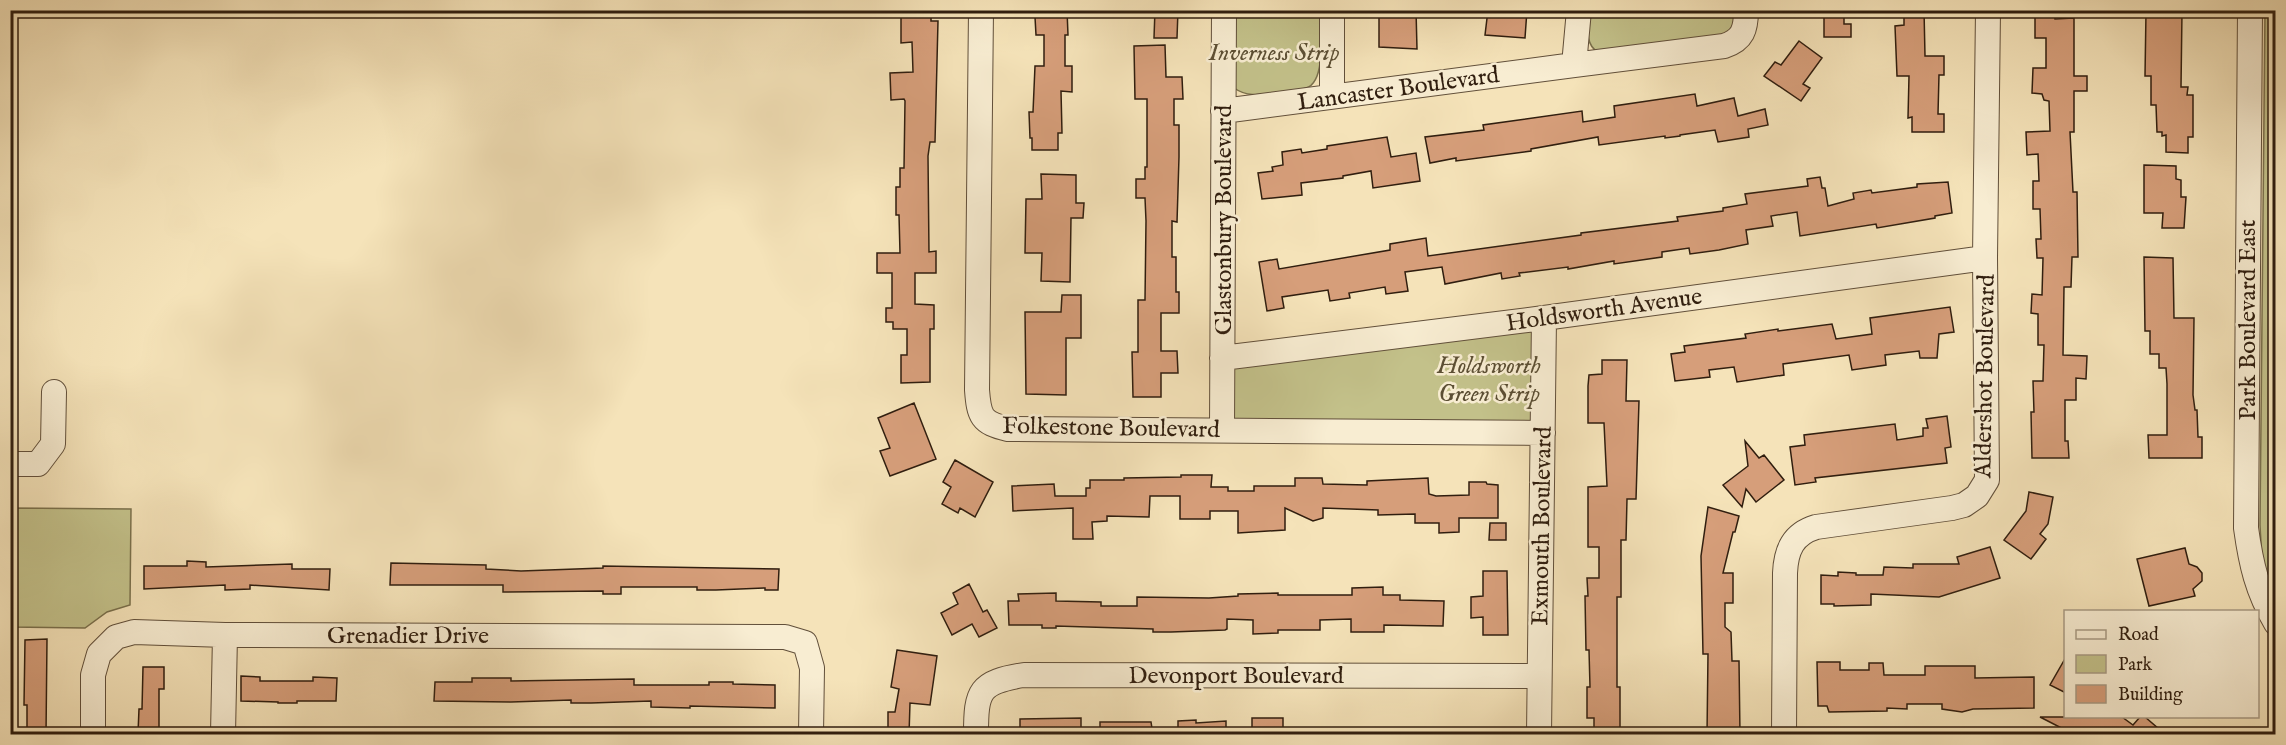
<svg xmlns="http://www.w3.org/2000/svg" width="2286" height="745" viewBox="0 0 2286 745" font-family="'IM FELL English',serif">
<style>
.green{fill:#c3c18a;stroke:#7a704c;stroke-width:1.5}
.building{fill:#d69e7a;stroke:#301e0f;stroke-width:1.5}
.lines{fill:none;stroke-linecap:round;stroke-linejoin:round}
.minor-casing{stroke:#614f3a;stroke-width:26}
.minor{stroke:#f8edd2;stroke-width:24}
.labels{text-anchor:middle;stroke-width:5;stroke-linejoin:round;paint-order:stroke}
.park-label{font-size:24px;font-style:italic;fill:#5c4f34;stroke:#f8edd2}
.street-label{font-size:24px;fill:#301e0f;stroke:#f8edd2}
</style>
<rect width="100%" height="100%" fill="#f5e3b9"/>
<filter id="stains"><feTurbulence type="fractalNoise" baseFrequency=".00333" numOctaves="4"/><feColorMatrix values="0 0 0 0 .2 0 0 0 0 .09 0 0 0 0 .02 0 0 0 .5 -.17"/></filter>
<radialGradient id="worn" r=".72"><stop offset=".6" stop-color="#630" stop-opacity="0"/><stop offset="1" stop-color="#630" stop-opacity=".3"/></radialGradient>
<!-- green -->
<path class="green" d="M2275,10V601L2262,561L2260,525L2265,11Z
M1232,11H1320C1320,29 1327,82 1306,88C1296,92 1284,92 1274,93C1259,95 1247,97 1234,88Z
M1590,11H1737L1733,33L1599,53C1583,44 1589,26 1590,11Z
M1544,318L1543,433L1222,429V358Z
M11,508L131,509L130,605L107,612L85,628L11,627Z"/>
<!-- building -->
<path class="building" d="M901,10H931V21H938L935,142H930L928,156L929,252L936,251V273H915V304L934,305V329H930V382L901,383V355H907V329H893V322H886V308H892V273H877V253H900L899,215H896V187H900V168H904L905,101L904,99L891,100L890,73L913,72L912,42L901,43Z
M1039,10H1067L1068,35H1065V66H1072V92L1061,91L1062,133H1058V150H1032V138H1030L1029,112H1033L1035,66H1044V35H1036L1035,17H1040Z
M1155,10H1178L1177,38H1154Z
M1379,10H1416L1417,49L1379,47Z
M1488,10H1527L1525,38L1485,35Z
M1824,10H1844V24H1851V37H1824Z
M1904,10H1924L1925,56H1944V75H1939L1938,114H1944V132H1912V117L1908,118L1909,76H1897L1895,26L1904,25Z
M2035,10H2054L2055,19L2074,18V76H2087V91H2074V132H2070L2073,192H2077L2078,257H2072L2071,287H2064L2063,355L2087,356L2086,379L2076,378V400H2065V441H2068L2069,458H2032L2031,412H2034L2033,381H2043L2044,345H2038V314L2031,313L2032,294L2042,295L2043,258H2037L2036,239H2041L2040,209H2033V181H2039L2038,154L2027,155L2026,132L2050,131L2049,101L2044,100L2042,94L2032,93L2033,68H2046V38H2035Z
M2146,12H2182L2181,87H2188L2187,95H2193V137H2188V153L2166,152V135L2162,136V132H2157L2156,105H2151V76H2145Z
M1799,41L1822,58L1803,84L1810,88L1801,101L1764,76L1775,62L1781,65Z
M1165,45L1166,77H1182L1183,99H1174V125H1179V157L1177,222L1172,221V257H1176V292H1179V313H1161V351H1177L1178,373H1161V397H1133L1132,352H1138V300H1145L1146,221L1145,198H1136V179H1145V167H1147V99H1135L1134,46Z
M1695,94L1697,106L1734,98L1738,116L1765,109L1768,125L1748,129L1749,137L1718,142L1715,130L1680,135V136L1665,138V136L1599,145L1598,137L1531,149V151L1456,161V158L1430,163L1425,137L1484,130L1483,125L1582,111L1583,122L1615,117L1614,106Z
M1387,137L1391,157L1416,153L1420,181L1373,188L1371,171L1343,176V178L1301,183L1302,195L1262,199L1258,173L1273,171L1272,167L1283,165L1282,152L1301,149L1302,153L1327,149V146Z
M2144,165L2176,166V179L2181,180V197H2186L2184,228H2162L2163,213H2144Z
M1041,174L1076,175V203H1084L1083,218H1071L1070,282L1041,281L1042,253H1025L1026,199H1042Z
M1820,177L1822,188H1825L1828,206L1854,199L1853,193L1871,190L1872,193L1917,187V184L1948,182L1952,213L1935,216V218L1877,228L1876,224L1800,236L1797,212L1771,216L1773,226L1746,230L1748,244L1719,250L1690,254L1689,248L1662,252V257L1614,264V261L1568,269V267L1519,273L1520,276L1502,279L1501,273L1445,284L1442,267L1405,272L1408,291L1386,294L1385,287L1349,293L1350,298L1330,301L1328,290L1282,297L1284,308L1267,311L1259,262L1277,259L1279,269L1390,250V244L1426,238L1428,256L1581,235V233L1678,221L1677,217L1723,211V208L1747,204L1745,194L1808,186L1807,179Z
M2144,257L2173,258L2174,318H2194L2193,395L2195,410H2197L2198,437H2202V458H2149L2148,435H2167V384L2166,368H2159V354H2150V331H2145Z
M1062,295H1081V338H1066V395L1026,394L1025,312H1061Z
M1950,307L1954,332L1939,334L1937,358H1920L1919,351L1885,355L1886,365L1852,370L1849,355L1783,364L1784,375L1737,382L1734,367L1709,370L1710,377L1675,381L1671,354L1685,352L1684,346L1746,338L1745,334L1778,329V331L1832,324L1836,339L1872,334L1870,318Z
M1602,360H1627L1626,401H1639L1636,499H1627L1626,540H1621V597H1617V687H1620V735H1594V718H1587V687H1590L1589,650H1586L1585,596H1588L1587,578H1599V547H1588V487L1607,486L1604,423H1588V386L1589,375L1602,374Z
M914,403L936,459L890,476L880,451L890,448L878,418Z
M1947,416L1951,447L1945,448L1947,463L1815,478L1816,482L1795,485L1790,447L1805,445L1804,435L1895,424L1897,440L1923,436V428H1928L1926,419Z
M1745,441L1759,458L1764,455L1784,480L1756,502L1746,489L1742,507L1723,485L1748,466Z
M955,460L993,482L975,517L960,508L958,513L942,504L951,487L943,482Z
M1181,475H1212L1211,487H1228V491H1254V486H1295V478H1322L1323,484L1367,485V481L1428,478L1429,494L1436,496L1469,495V482H1486L1487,484L1498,485V518H1459V532L1439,533V523H1415V514L1378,515V510L1323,508V518L1313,521L1285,508V530L1238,533V511H1210V519H1180V496H1150L1149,517L1107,516V521L1092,522L1093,539H1073V508L1013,511L1012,486L1054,484L1055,496H1086V488H1090V480H1124V478L1181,477Z
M2029,492L2053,497L2048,524L2040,534L2046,539L2031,559L2004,540L2026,511Z
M1708,507L1739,516L1735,532H1733L1723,573H1733V603H1725V627L1731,632L1732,661H1739L1740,735H1707L1708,654H1703L1701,556Z
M1490,523H1506V540H1489Z
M1990,547L2000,578L1939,597L1871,594V605L1834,606V604H1821V575L1838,576V572L1856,573V575H1883L1884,567L1913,568V564H1959L1957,557Z
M2185,548L2189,564L2197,567L2202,573V581L2193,589L2195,596L2149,606L2137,559Z
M187,561L206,562V567L292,564V569H330L329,590L250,585V589L225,590V585L144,589V566H187Z
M391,563L486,565V569L521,571L603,568V566L779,569L778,590H765V588L716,590H697V587H621V594H603V591L503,592V585H390Z
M1483,571H1507L1508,635H1483V617L1471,618V597L1483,596Z
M969,584L983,612L987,610L997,628L979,637L972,624L952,635L941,613L958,604L953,593Z
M1383,587V595H1400V600L1444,601L1443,626L1384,625V632H1351V619L1320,620V630H1278V633L1253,634V620L1227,619V629L1225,630L1171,632H1153V629L1056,626V628H1042V625H1009L1008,601H1019L1018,594L1056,593V601L1101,602V606H1137V597L1209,598L1238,596V594L1278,593V595H1352V588Z
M47,639L46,735H27V705H24L25,640Z
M897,650L937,656L930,705L910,703L909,735H888V712H895L899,689L891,687Z
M2066,657V693L2050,685Z
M1817,662H1840V670H1869V663H1883L1884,675H1925V666H1975V678L2034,677V708L1973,709L1962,712L1942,709V704H1907V709L1887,708V711L1829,712L1827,706H1818Z
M143,667H164V689H159V734L138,733L139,709H142Z
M241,676L260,677V681H313V677L337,678L336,701H297V703H278V702L241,701Z
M472,678H511V681L634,679V685H709V682H733V684L775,685V708L690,706V708L651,707V701L591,703H571V700L511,702L434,701L435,682H472Z
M2040,717H2122L2133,725L2140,717H2145L2166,735H2075Z
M1081,718V735H1020V719Z
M1252,718H1283V735H1252Z
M1196,720V723L1226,721V735H1178V721Z
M1100,722H1151L1153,735H1100Z"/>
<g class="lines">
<defs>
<path id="minor" d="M981,10L977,390C979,416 981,423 1008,429L1543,433
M2250,10L2246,528C2251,564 2257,591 2276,623
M1574,65L1724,46C1743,40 1746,29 1746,10
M1332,96V10
M1223,111L1574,65L1579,10
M1222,358L1544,318L1985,258
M1222,429L1224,10
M10,464H38L53,444L54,392
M93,734V675L99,654L116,637L134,632L225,635L785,637L805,643L812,668L811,734
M223,734L225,635
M976,734C976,691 979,682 1024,675L1539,676
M1539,734L1544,318
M1784,734L1785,573C1786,550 1793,534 1816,527L1952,508L1964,505L1977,496L1987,480L1985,258L1988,10"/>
</defs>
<!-- minor casing -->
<use href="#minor" class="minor-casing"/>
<!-- minor -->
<use href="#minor" class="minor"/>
</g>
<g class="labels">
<!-- park labels -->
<g class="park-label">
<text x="1274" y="60">Inverness Strip</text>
<text x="1489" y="373">Holdsworth<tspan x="1489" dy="28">Green Strip</tspan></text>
</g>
<!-- street labels -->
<g class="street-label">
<text transform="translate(1398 88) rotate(-8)" y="8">Lancaster Boulevard</text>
<text transform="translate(1223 220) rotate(-90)" y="8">Glastonbury Boulevard</text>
<text transform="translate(1604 309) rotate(-8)" y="8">Holdsworth Avenue</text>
<text transform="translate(2247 320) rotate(-90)" y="8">Park Boulevard East</text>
<text transform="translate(1984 376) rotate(-89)" y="8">Aldershot Boulevard</text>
<text transform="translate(1111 427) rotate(1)" y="8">Folkestone Boulevard</text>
<text transform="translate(1541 526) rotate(-89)" y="8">Exmouth Boulevard</text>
<text x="408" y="643">Grenadier Drive</text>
<text x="1236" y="683">Devonport Boulevard</text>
</g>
</g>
<!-- margin -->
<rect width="2286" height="745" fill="none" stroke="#f5e3b9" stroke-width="36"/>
<rect x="12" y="12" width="2262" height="721" fill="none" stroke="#301e0f" stroke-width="3"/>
<rect x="18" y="18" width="2250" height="709" fill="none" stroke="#301e0f" stroke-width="1.5"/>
<!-- legend -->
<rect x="2064" y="610" width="195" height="108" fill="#f8edd2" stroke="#a89a84" stroke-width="1.5"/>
<rect x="2076" y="630" width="30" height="9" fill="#f8edd2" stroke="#a89a84" stroke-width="1.5"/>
<text x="2118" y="640" font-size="18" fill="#301e0f">Road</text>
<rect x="2076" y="655" width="30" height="18" fill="#c3c18a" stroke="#a89a84" stroke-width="1.5"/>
<text x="2118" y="670" font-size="18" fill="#301e0f">Park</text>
<rect x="2076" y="685" width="30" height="18" fill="#d69e7a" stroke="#a89a84" stroke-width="1.5"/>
<text x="2118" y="700" font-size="18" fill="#301e0f">Building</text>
<rect width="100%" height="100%" filter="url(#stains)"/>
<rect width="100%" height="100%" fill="url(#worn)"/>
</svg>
